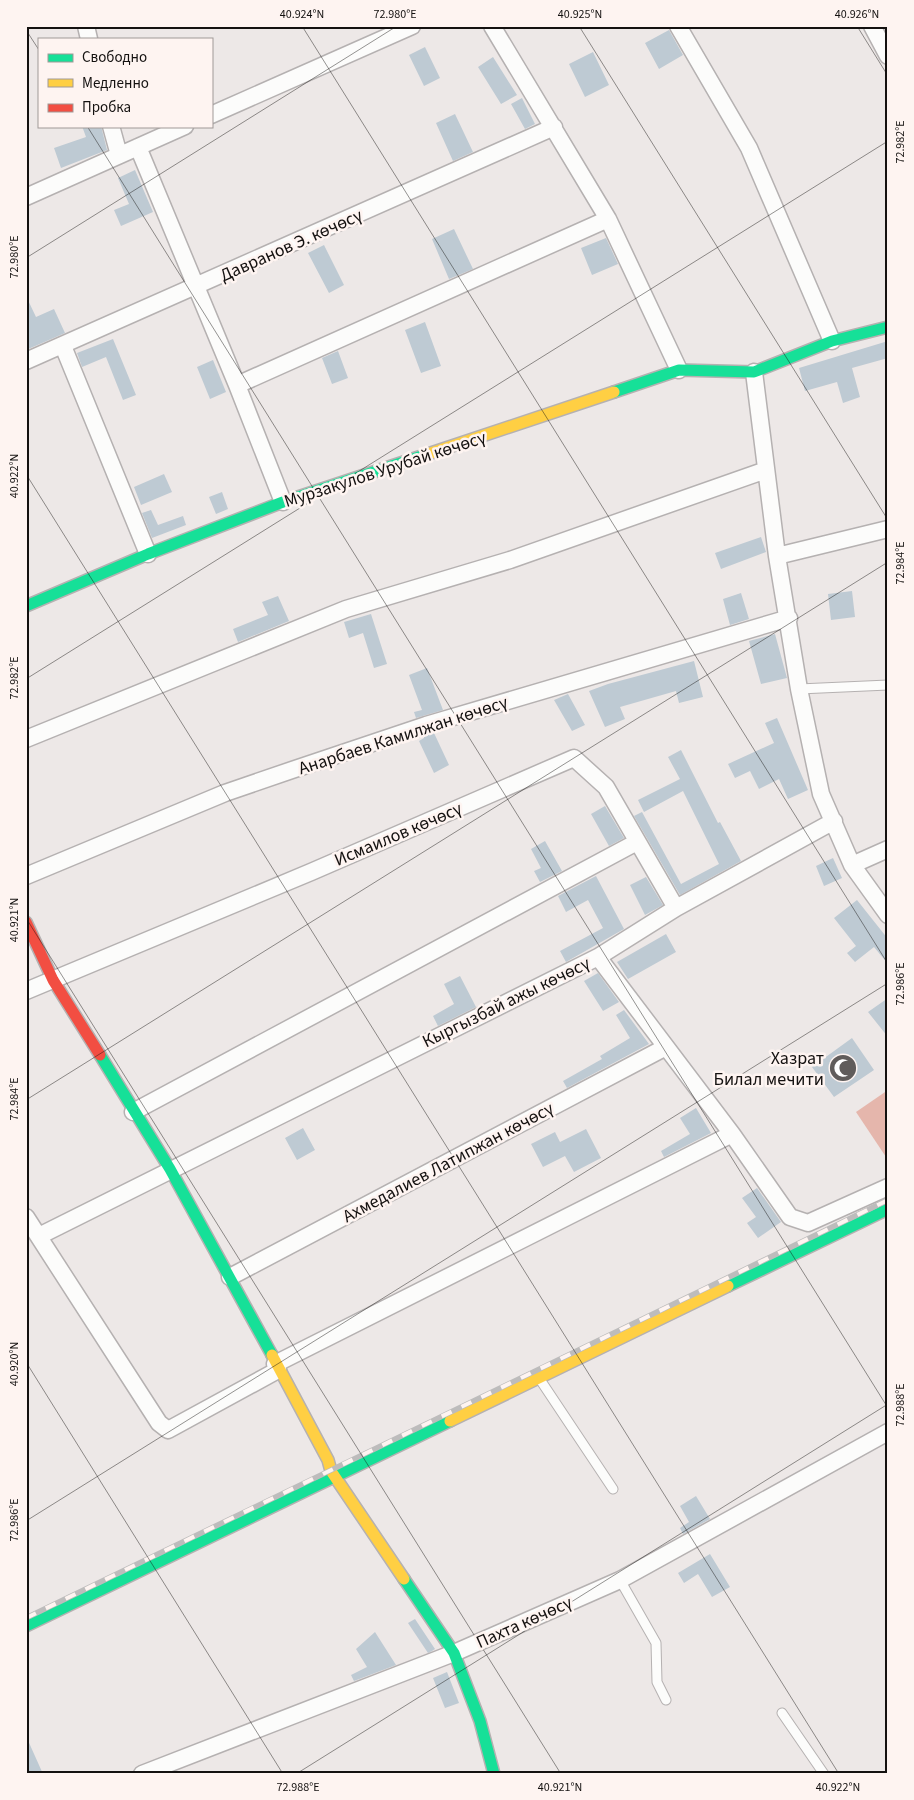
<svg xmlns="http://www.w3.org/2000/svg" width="914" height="1800" viewBox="0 0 914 1800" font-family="'Source Sans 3',sans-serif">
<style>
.forest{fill:#e5b6ac}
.building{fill:#becad3}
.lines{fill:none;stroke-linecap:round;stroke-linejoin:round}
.lane-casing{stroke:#b5b1b1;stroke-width:11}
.street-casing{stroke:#b5b1b1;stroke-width:19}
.fast-casing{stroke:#b5b1b1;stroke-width:14}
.slow-casing{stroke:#b5b1b1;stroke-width:14}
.jam-casing{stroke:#b5b1b1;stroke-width:14}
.lane{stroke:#fcfcfb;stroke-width:9}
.street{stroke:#fcfcfb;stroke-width:16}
.fast{stroke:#16e098;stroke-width:11}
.slow{stroke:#ffcf43;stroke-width:11}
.jam{stroke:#f24e42;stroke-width:11}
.rail-casing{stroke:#bdbcbc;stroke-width:5.5}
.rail{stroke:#fef4f1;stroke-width:4;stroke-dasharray:11;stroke-linecap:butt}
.ticks{fill:none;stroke:#141110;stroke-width:1;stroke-opacity:0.45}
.labels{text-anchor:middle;stroke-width:5;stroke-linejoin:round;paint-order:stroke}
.street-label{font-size:18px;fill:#141110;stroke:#fef4f1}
.poi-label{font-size:18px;fill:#141110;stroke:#fef4f1;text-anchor:end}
.neatline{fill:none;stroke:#141110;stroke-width:2}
.ticks-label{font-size:12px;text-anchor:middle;fill:#141110}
</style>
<rect width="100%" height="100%" fill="#ede8e7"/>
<!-- forest -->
<path class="forest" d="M888,1090V1160L856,1112Z"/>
<!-- building -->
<path class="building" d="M669,30L683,55L659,69L645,43Z
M425,47L440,78L424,86L409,55Z
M593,52L609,85L585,97L569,64Z
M493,57L517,95L501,104L478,67Z
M522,98L535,124L525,129L511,104Z
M455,114L473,152L453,161L436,123Z
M82,126H101L107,150L61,168L54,148L86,137Z
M135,170L153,212L121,226L114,210L129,204L118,178Z
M454,229L473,269L449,279L432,239Z
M606,238L618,264L592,275L581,248Z
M324,245L344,285L329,293L308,253Z
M26,296L36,317L54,309L65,333L26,350Z
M425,322L441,366L421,373L405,330Z
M113,339L136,395L123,400L106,357L82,367L77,353Z
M888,341V358L852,368L860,397L843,403L837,382L805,391L799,368Z
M338,351L348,378L332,384L322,358Z
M213,360L226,392L210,399L197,367Z
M164,474L172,492L141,505L134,487Z
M222,492L228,509L216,514L209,497Z
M151,510L158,525L183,516L186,525L152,538L142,513Z
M761,537L766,552L721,569L715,553Z
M852,591L855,617L831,620L828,594Z
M741,593L749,619L730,625L723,599Z
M278,596L289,621L238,642L233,629L268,615L262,602Z
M371,614L387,664L374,668L363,633L349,638L344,622Z
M775,634L787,678L761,684L749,641Z
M694,661L703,697L679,703L676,691L620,707L625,719L605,727L589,691L608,684Z
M427,668L443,710L416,718L414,712L422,710L409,675Z
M568,694L585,725L572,731L554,700Z
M777,718L808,790L788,799L779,779L759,789L750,771L735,778L728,764L774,743L765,723Z
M434,733L449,765L434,773L419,741L424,738V736Z
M681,750L718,823L720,822L741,861L680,895L634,816L642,812L681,884L719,864L683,791L644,812L638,800L680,779L668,757Z
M605,806L624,838L609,846L591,814Z
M545,841L562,871L540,882L534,871L541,868L531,849Z
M833,858L842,878L824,886L816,866Z
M596,876L624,929L566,962L560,951L603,928L588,900L566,912L558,896Z
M646,877L663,905L645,915L630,885Z
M857,900L888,939V964L874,947L855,962L847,953L856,946L834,918Z
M666,934L676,952L628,979L617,962Z
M598,973L619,1002L603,1011L584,981Z
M460,976L476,1007L438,1026L433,1016L454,1004L444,984Z
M888,998V1037L868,1012Z
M624,1010L649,1044L567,1088L563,1081L602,1059L600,1056L630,1038L616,1015Z
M852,1038L874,1070L834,1097L812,1067Z
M696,1108L711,1133L664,1157L661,1151L690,1134L680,1118Z
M303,1128L315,1150L297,1160L285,1138Z
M586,1129L601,1158L574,1172L565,1156L543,1167L531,1144L555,1132L560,1142Z
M757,1188L781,1222L758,1238L747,1223L756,1217L742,1198Z
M696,1496L710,1519L683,1534L680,1528L689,1522L680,1506Z
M710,1554L730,1587L712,1597L698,1574L684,1583L678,1573Z
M415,1619L435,1649L432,1651L428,1653L408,1623Z
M375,1632L396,1665L354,1681L351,1675L367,1667L356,1649Z
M447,1672L459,1703L445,1708L433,1678Z
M26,1736L43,1774H26Z"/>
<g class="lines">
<defs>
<path id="lane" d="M799,689L888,685
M539,1378L613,1489
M620,1580L656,1643L657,1682L666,1700
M782,1713L824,1774"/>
<path id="street" d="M86,26L89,39
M492,26L608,219L679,370
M678,26L749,148L832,341
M872,26L888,56
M211,115L412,26
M111,126L119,155
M138,147L237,385L283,502
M26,197L185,126
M63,346L148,554
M26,361L554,127
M754,372L777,556L799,689L821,794L852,865L888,915
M237,385L608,219
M777,556L888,529
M26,739L346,609L510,560L766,470
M852,865L888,849
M26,876L225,793L292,770L426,725L789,618
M598,957L732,1134L790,1217L808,1223L888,1187
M26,991L311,872L574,758L606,787L676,908
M133,1112L637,842
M26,1217L159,1423L168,1430L278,1370
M39,1236L598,957L676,908L834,821
M230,1277L666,1047
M275,1364L732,1134
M142,1774L454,1653L620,1580L888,1432"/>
<path id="fast" d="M614,392L679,370L754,372L832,341L888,327
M26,606L148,554L283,502L428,454
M100,1055L170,1169L272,1355
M728,1286L888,1209
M404,1579L454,1653L480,1721L494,1774
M26,1626L450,1421"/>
<path id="slow" d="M428,454L614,392
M272,1355L328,1460L331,1471L404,1579
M450,1421L728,1286"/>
<path id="jam" d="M26,922L53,980L100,1055"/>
</defs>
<!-- lane casing -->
<use href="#lane" class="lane-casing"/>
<!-- street casing -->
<use href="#street" class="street-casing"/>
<!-- fast casing -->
<use href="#fast" class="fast-casing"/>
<!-- slow casing -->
<use href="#slow" class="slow-casing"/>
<!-- jam casing -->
<use href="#jam" class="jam-casing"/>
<!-- lane -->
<use href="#lane" class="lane"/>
<!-- street -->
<use href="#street" class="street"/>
<!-- fast -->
<use href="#fast" class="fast"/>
<!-- slow -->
<use href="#slow" class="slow"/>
<!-- jam -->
<use href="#jam" class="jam"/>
<defs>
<path id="rail" d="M26,1618L888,1200"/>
</defs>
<!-- rail casing -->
<use href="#rail" class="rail-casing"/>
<!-- rail -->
<use href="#rail" class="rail"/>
</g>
<!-- ticks -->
<path class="ticks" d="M302,26L888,964M579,26L888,520M857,26L888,76M26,30L39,50M87,126L888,1408M26,258L397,26M26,474L839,1774M26,679L888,141M26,918L561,1774M26,1100L888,562M26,1362L283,1774M26,1521L888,983M296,1774L888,1404"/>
<!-- icons -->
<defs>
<symbol id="mosque-disc" viewBox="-11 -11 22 22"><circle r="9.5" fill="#605c5b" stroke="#fef4f1"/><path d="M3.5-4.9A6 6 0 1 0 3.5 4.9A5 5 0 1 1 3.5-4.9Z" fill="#fff"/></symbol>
</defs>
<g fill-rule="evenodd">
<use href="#mosque-disc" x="827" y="1052" width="32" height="32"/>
</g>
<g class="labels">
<!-- street labels -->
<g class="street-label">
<text transform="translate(291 245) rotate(-24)" y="6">Давранов Э. көчөсү</text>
<text transform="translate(385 469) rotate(-18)" y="6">Мурзакулов Урубай көчөсү</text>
<text transform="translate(403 735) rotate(-18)" y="6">Анарбаев Камилжан көчөсү</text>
<text transform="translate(398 834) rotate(-23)" y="6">Исмаилов көчөсү</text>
<text transform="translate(506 1002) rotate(-26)" y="6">Кыргызбай ажы көчөсү</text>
<text transform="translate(448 1162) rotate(-28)" y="6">Ахмедалиев Латипжан көчөсү</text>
<text transform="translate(524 1622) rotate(-24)" y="6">Пахта көчөсү</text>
</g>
<!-- poi labels -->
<g class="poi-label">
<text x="824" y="1064">Хазрат<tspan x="824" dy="21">Билал мечити</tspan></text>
</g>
</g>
<!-- border -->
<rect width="914" height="1800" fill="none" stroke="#fef4f1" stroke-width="55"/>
<!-- legend -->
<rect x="38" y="38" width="175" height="90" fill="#fef4f1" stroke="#a09997"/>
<rect x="48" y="54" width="25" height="8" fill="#16e098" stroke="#a09997"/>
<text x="82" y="62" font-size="15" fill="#141110">Свободно</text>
<rect x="48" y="79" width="25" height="8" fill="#ffcf43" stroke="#a09997"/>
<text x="82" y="88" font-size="15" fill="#141110">Медленно</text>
<rect x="48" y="104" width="25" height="8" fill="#f24e42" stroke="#a09997"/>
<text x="82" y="112" font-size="15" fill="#141110">Пробка</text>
<rect x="28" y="28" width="858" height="1744" class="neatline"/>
<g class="ticks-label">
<text x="302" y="18">40.924°N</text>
<text x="395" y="18">72.980°E</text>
<text x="580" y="18">40.925°N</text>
<text x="857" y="18">40.926°N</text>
<text transform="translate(900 142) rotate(-90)" y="4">72.982°E</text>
<text transform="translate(14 257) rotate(-90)" y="4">72.980°E</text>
<text transform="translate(14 476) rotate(-90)" y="4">40.922°N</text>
<text transform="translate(900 563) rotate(-90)" y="4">72.984°E</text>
<text transform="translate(14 678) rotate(-90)" y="4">72.982°E</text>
<text transform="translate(14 920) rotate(-90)" y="4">40.921°N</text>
<text transform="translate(900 984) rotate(-90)" y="4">72.986°E</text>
<text transform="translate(14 1099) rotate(-90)" y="4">72.984°E</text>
<text transform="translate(14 1364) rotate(-90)" y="4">40.920°N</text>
<text transform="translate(900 1405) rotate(-90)" y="4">72.988°E</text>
<text transform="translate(14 1520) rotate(-90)" y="4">72.986°E</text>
<text x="298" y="1791">72.988°E</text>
<text x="560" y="1791">40.921°N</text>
<text x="838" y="1791">40.922°N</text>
</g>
</svg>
